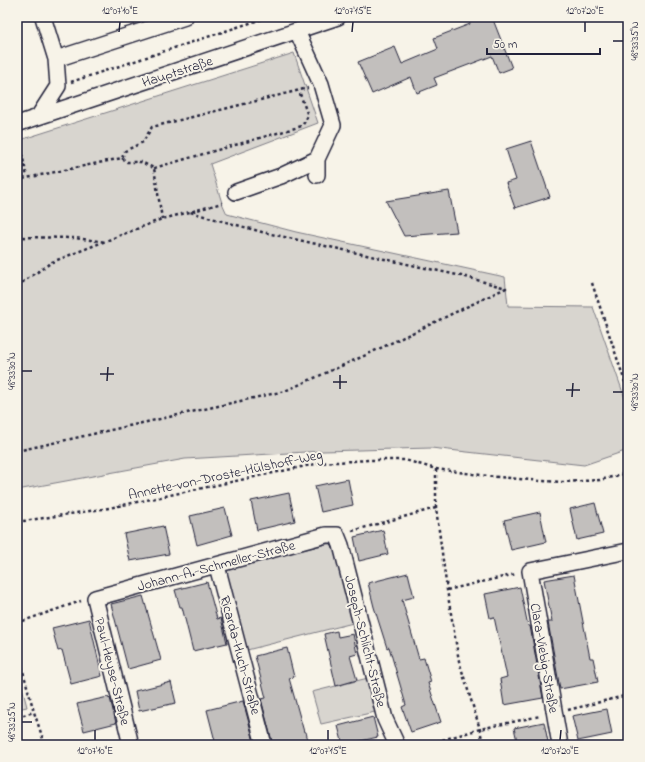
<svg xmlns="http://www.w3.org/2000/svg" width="645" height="762" viewBox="0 0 645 762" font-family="'Indie Flower',sans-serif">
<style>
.green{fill:#d8d5cf;stroke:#7d7c85}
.building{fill:#c2bfbd;stroke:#22223b}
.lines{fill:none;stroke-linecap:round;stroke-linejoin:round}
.minor-casing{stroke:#22223b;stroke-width:18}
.path{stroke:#22223b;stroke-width:2.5;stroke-dasharray:3 3;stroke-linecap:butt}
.minor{stroke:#f7f3e8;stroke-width:15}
.ticks{fill:none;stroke:#22223b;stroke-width:1.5}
.labels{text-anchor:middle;stroke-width:4;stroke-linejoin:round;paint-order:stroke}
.street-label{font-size:14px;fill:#22223b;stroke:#f7f3e8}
.neatline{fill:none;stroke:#22223b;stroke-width:1.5}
.ticks-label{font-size:10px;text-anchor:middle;fill:#22223b}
</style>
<rect width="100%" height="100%" fill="#f7f3e8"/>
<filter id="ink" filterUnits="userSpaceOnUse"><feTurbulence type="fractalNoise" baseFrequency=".025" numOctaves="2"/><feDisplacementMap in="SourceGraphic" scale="8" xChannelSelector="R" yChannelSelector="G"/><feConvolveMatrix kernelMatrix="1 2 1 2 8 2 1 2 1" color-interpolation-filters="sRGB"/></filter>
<g filter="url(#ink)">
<!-- green -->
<path class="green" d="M294,53L318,123L210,164L222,203L227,214L296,232L505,277L508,306L593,307L628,407V450L584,465L431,448L323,451L185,459L17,490V141Z
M326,544H331L335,547L353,623L247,650L226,576L228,570L232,568Z
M17,667L27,707L17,709Z
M368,678L375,712L321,724L312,692Z"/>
<!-- building -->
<path class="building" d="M467,17H492L512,68L499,73L492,56L434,78L437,85L417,93L411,77L372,94L358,62L395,47L402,64L438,49L434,38L470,24Z
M531,141L550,197L515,208L506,183L516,180L506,149Z
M449,191L457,232L404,236L386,201Z
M348,479L353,505L321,512L315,486Z
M289,493L295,521L257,530L251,501Z
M595,503L603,534L577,540L570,509Z
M225,508L232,535L197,545L190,516Z
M540,512L546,542L511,550L504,520Z
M163,526L169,554L130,561L124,534Z
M383,530L388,554L359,561L354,537Z
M408,573L414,597L402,600L419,659L424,658L431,682L428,683L441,722L411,732L402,707L406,705L389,647L387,648L374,607L368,583Z
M574,575L590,658H593L598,682L560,689L548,622H552L544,580Z
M207,582L217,619L221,618L227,643L193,651L182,607H180L175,590Z
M520,587L528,626H530L543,698L504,705L500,679L507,677L494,617L490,618L485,594Z
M143,596L161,660L128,669L111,604Z
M89,619L102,676L71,684L62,650L58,651L52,628Z
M337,631L338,637L353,634L357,654L350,656L357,680L336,686L324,634Z
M287,648L294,677L289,678L304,732H306L309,745H273L261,699L266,698L255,656Z
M171,682L176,703L139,711L135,691Z
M108,697L109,699L110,698L116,723L84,731L77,704Z
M243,701L255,745H216L207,710Z
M607,709L612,734L578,741L572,716Z
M373,717L378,737L343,745L338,726Z
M544,722L548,742L535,745H518L514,728Z"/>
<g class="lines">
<defs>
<path id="minor" d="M43,17L56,59
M297,31L321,84L333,125L317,159V175
M38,117L58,86L56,59L185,17
M17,124L338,17
M236,192L281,176L317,159
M217,566L264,745
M131,745L95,598L326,535H337L341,545L385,719L397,745
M560,745L530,571L628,551"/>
</defs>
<!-- minor casing -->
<use href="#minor" class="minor-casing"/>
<!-- path -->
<path class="path" d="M71,82L268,17
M17,146L20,145L27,177
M122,158L127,162H141L154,168L162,219
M154,168L302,126L308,116L299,91
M17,180L122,158L125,151L143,142L152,127L308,88
M17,237L75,238L106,242
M592,283L628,391
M17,286L52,262L162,219L190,212
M17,451L285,391L366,355L506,288L466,277L262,232L190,212L222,203
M436,469V508L447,590L459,661L480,729L483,745
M17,522L109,508L320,463L369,460H405L436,469L488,476L541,481L564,482L600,480L628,473
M352,531L436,508
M447,590L516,574
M17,623L81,601
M17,649L34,712L45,745
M568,710L628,695
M17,717L34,712
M425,745L480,729L540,716"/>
<!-- minor -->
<use href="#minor" class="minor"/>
</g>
</g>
<!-- ticks -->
<path class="ticks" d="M119,32L120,22M352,32L353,22M585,32V22M613,41H623M22,371H32M100,374H114M107,381L108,367M333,382H347M340,389V375M566,390H580M613,392H623M572,397L573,383M22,722H32M95,740V730M328,740V730M560,740L561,730"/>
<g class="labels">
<!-- street labels -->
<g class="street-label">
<text transform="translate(177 71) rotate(-18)" y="5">Hauptstraße</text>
<text transform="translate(225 474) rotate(-12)" y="5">Annette-von-Droste-Hülshoff-Weg</text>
<text transform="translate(216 565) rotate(-15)" y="5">Johann-A.-Schmeller-Straße</text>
<text transform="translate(366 641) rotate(76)" y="5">Joseph-Schlicht-Straße</text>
<text transform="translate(241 655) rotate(75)" y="5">Ricarda-Huch-Straße</text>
<text transform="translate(545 658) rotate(80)" y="5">Clara-Viebig-Straße</text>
<text transform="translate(113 671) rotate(76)" y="5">Paul-Heyse-Straße</text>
</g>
</g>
<!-- margin -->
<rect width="645" height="762" fill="none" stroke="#f7f3e8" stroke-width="44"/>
<!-- scale -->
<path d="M487 48v6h113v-6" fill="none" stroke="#22223b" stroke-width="2"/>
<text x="493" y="48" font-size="12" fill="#22223b" stroke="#f7f3e8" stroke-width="3" paint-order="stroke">50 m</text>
<rect x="22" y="22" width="601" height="718" class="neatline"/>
<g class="ticks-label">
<text x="120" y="14">12°07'10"E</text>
<text x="353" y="14">12°07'15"E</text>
<text x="585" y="14">12°07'20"E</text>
<text transform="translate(634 41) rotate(-90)" y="4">48°33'35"N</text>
<text transform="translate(11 371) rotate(-90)" y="4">48°33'30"N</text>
<text transform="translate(634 392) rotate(-90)" y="4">48°33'30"N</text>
<text transform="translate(11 722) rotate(-90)" y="4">48°33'25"N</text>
<text x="95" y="754">12°07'10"E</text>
<text x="328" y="754">12°07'15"E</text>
<text x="560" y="754">12°07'20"E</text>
</g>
</svg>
